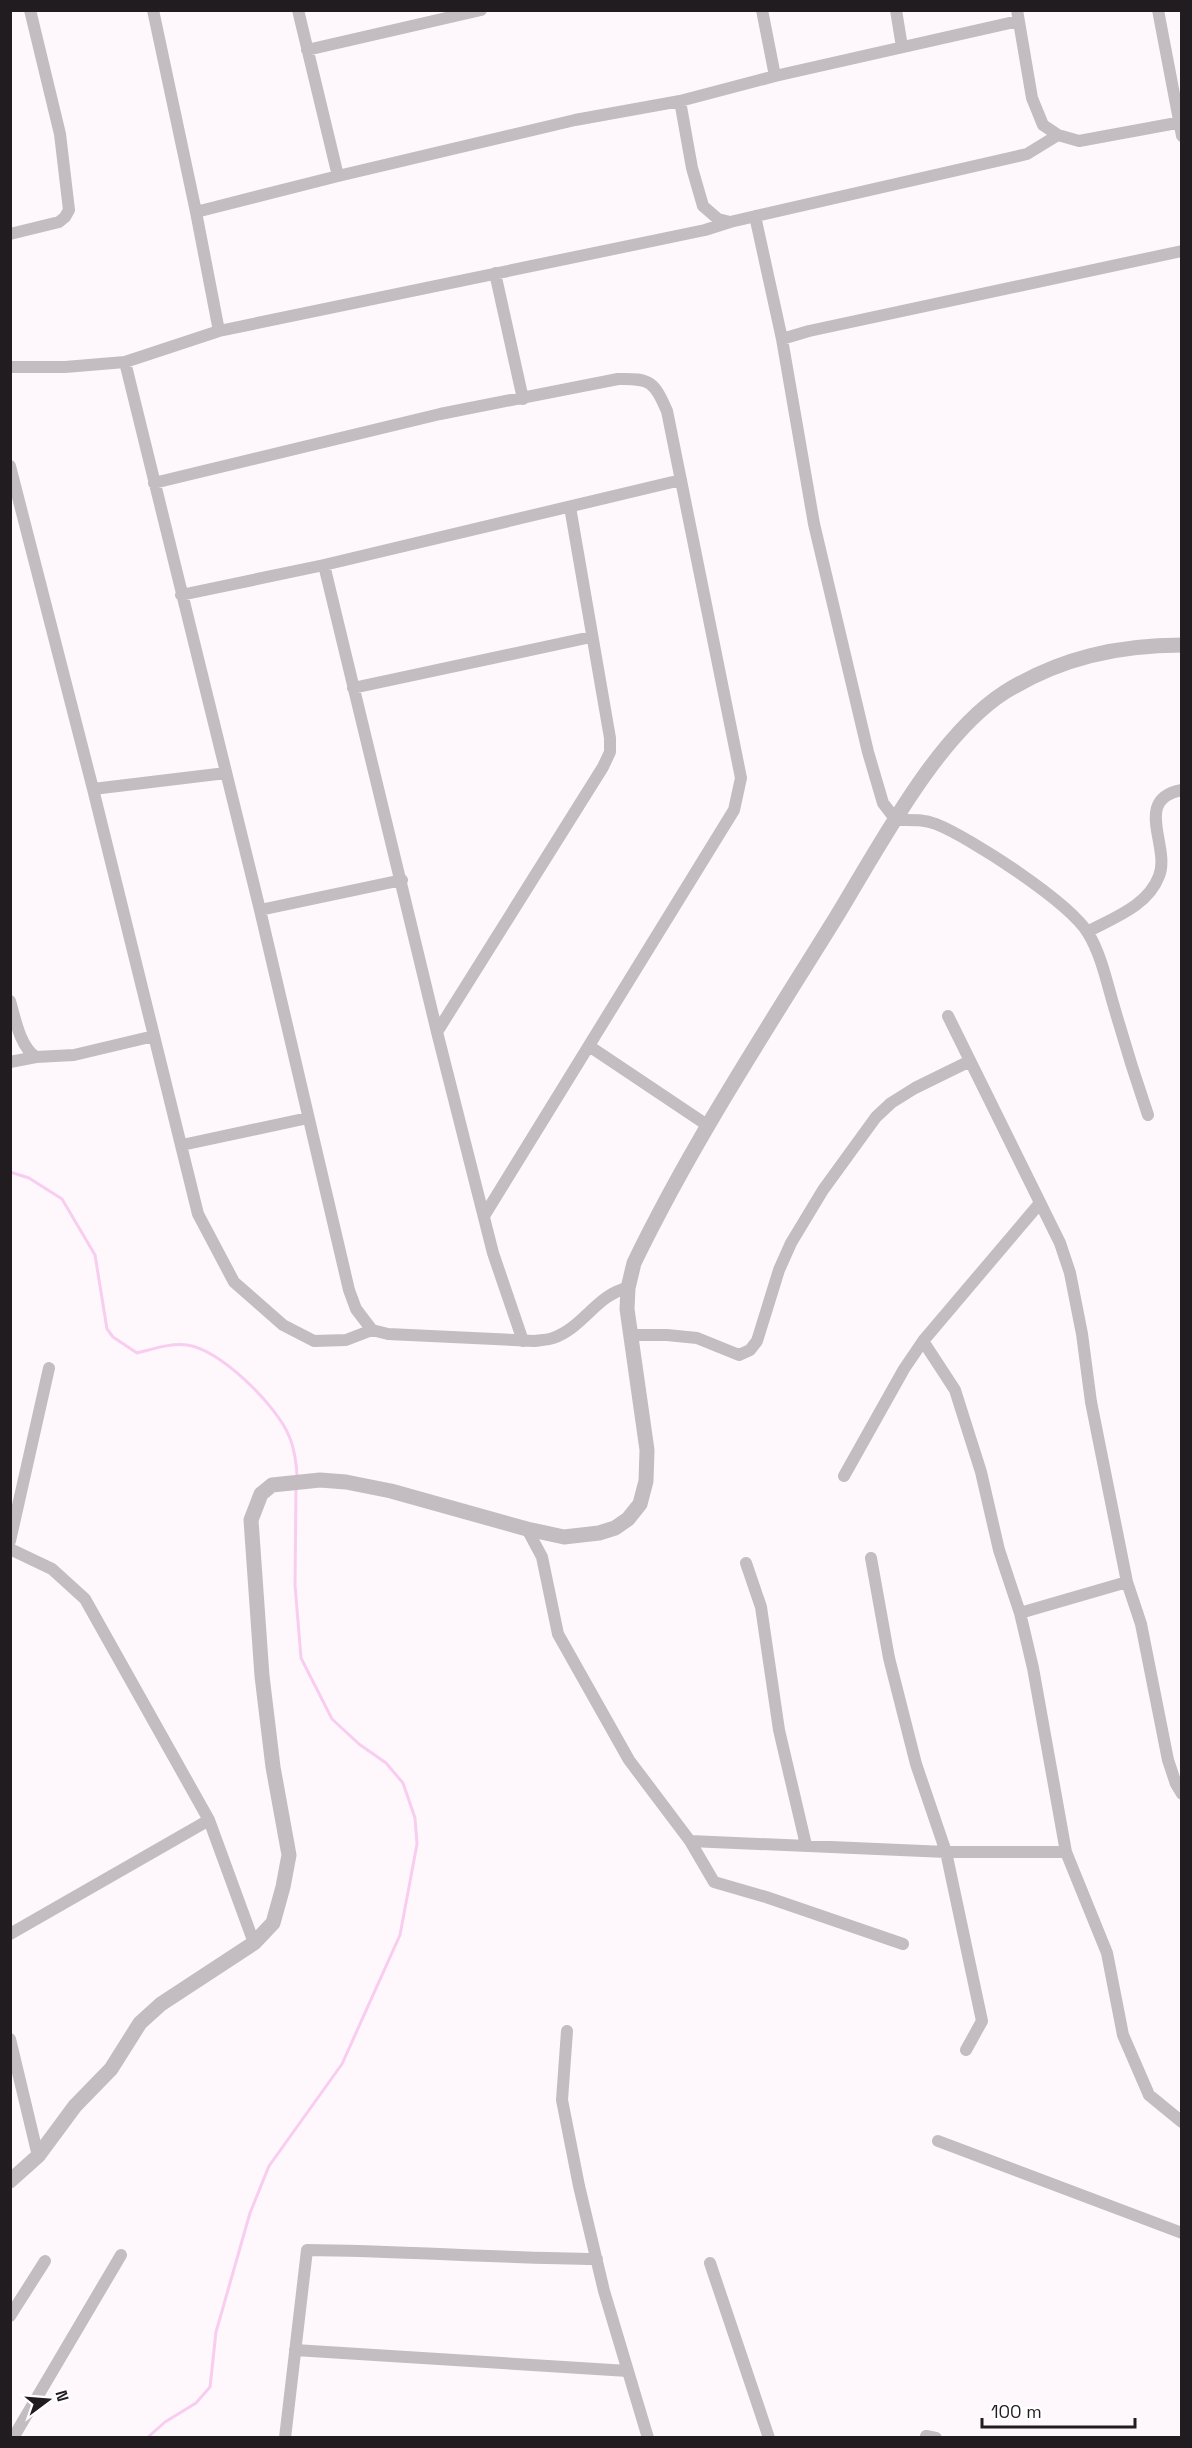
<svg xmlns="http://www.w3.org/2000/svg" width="1192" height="2448" viewBox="0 0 1192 2448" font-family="'Space Grotesk',sans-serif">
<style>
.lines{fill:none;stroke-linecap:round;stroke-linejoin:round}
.stream{stroke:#f8cdf0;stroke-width:3}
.minor{stroke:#c3bcc1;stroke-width:12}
.tertiary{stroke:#c3bcc1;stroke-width:15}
</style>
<rect width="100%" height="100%" fill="#fef8fd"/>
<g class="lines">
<!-- stream -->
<path class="stream" d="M10,1172L29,1178L62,1199L95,1255L107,1329L113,1337L137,1353C153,1349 170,1343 187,1345C221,1350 277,1406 289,1436C294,1447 297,1466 297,1477
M147,2438L165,2422L196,2403L210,2387L216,2332L250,2213L269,2166L342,2064L400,1935L417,1844L415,1818L403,1783L386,1763L359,1744L332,1719L301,1658L295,1585L296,1487"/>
<!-- minor -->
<path class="minor" d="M153,10L196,212L219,331
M298,10L338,176
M762,10L775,76
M896,10L902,47
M1017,10L1032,98L1043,125L1058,135L1079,141L1182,122
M1158,10L1182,136
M307,50L481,10
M680,101L692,168L703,206L718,219L730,222
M196,212L338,176L575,120L680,101L775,76L1018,21
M755,216L782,339L814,524L868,752L883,803L896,820C910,820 923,819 936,824C971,838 1069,902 1088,933C1102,956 1107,984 1115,1010C1125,1045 1136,1080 1148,1115
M10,234L59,222L65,217L69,210L60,134L30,10
M495,273L523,399
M782,339L809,331L1182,251
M125,362L260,910L349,1290L356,1309L372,1330L388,1334L534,1341C540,1340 548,1340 553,1338C583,1328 597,1294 628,1288
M10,367H65L125,362L219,331L705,230L730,222L1027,154L1058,135
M10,466L93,789L198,1214L234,1282L283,1325L314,1341L346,1340L372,1330
M154,483L440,414L618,379C651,378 654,382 667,411L741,778L734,810L484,1216
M324,565L437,1032L493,1253L523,1341
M181,595L324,565L681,480
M353,688L591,637
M93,789L226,773
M260,910L402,880
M1087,932C1113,918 1148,906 1159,876C1171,847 1132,799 1182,790
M10,1001C15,1018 20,1047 36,1057L74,1055L154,1036
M948,1016L1060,1243L1070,1273L1082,1334L1091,1402L1127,1582L1141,1624L1168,1760L1176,1784L1182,1794
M437,1032L603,767L610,752V738L570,507
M589,1046L707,1125
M10,1062L36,1057
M182,1145L308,1118
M630,1335H667L697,1338L739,1355L750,1350L757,1341L779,1270L791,1243L823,1190L876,1117L891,1103L915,1088L970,1061
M844,1476L904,1369L923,1341L1040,1203
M527,1529L542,1557L558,1634L629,1760L690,1841L946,1852H1066L1033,1668L1020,1613L999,1550L981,1472L955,1390L923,1341
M10,1541L49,1368
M10,1549L52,1569L85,1599L209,1820L254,1943
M871,1558L889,1658L916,1764L946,1852L982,2021L966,2050
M746,1563L761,1607L779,1730L806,1845
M1020,1613L1127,1582
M690,1841L714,1882L766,1897L903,1944
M1066,1852L1107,1953L1123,2035L1149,2095L1182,2122
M10,1934L209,1820
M567,2031L562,2100L579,2186L604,2291L648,2438
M10,2039L38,2156
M938,2141L1182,2233
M710,2263L769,2438
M10,2316L45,2261
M295,2350L628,2371
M926,2436L936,2438
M13,2438L121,2255
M285,2438L307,2250C403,2251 500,2258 597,2259"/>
<!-- tertiary -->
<path class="tertiary" d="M10,2181L38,2156L75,2106L111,2069L140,2023L161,2004L254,1943L273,1923L283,1887L289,1855L273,1767L262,1676L251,1520L261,1494L272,1485L320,1480L346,1482L391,1491L527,1529L564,1537L599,1533L615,1528L628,1519L640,1504L646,1481L647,1450L627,1309L628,1288L634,1263C692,1143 765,1032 835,919C878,849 936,736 1005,692C1060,658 1118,645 1182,645"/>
</g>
<!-- border -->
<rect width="1192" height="2448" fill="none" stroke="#211c20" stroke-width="24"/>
<!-- north arrow -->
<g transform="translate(48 2400) rotate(74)" stroke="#ffffff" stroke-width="4.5" paint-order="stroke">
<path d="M0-4.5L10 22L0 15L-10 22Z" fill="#211c20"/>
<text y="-9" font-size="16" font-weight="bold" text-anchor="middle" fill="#211c20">N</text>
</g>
<!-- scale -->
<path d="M982 2418v9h153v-9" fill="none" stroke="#211c20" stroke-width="3"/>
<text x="991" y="2418" font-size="18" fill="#211c20" stroke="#ffffff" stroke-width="4.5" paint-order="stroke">100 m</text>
</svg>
